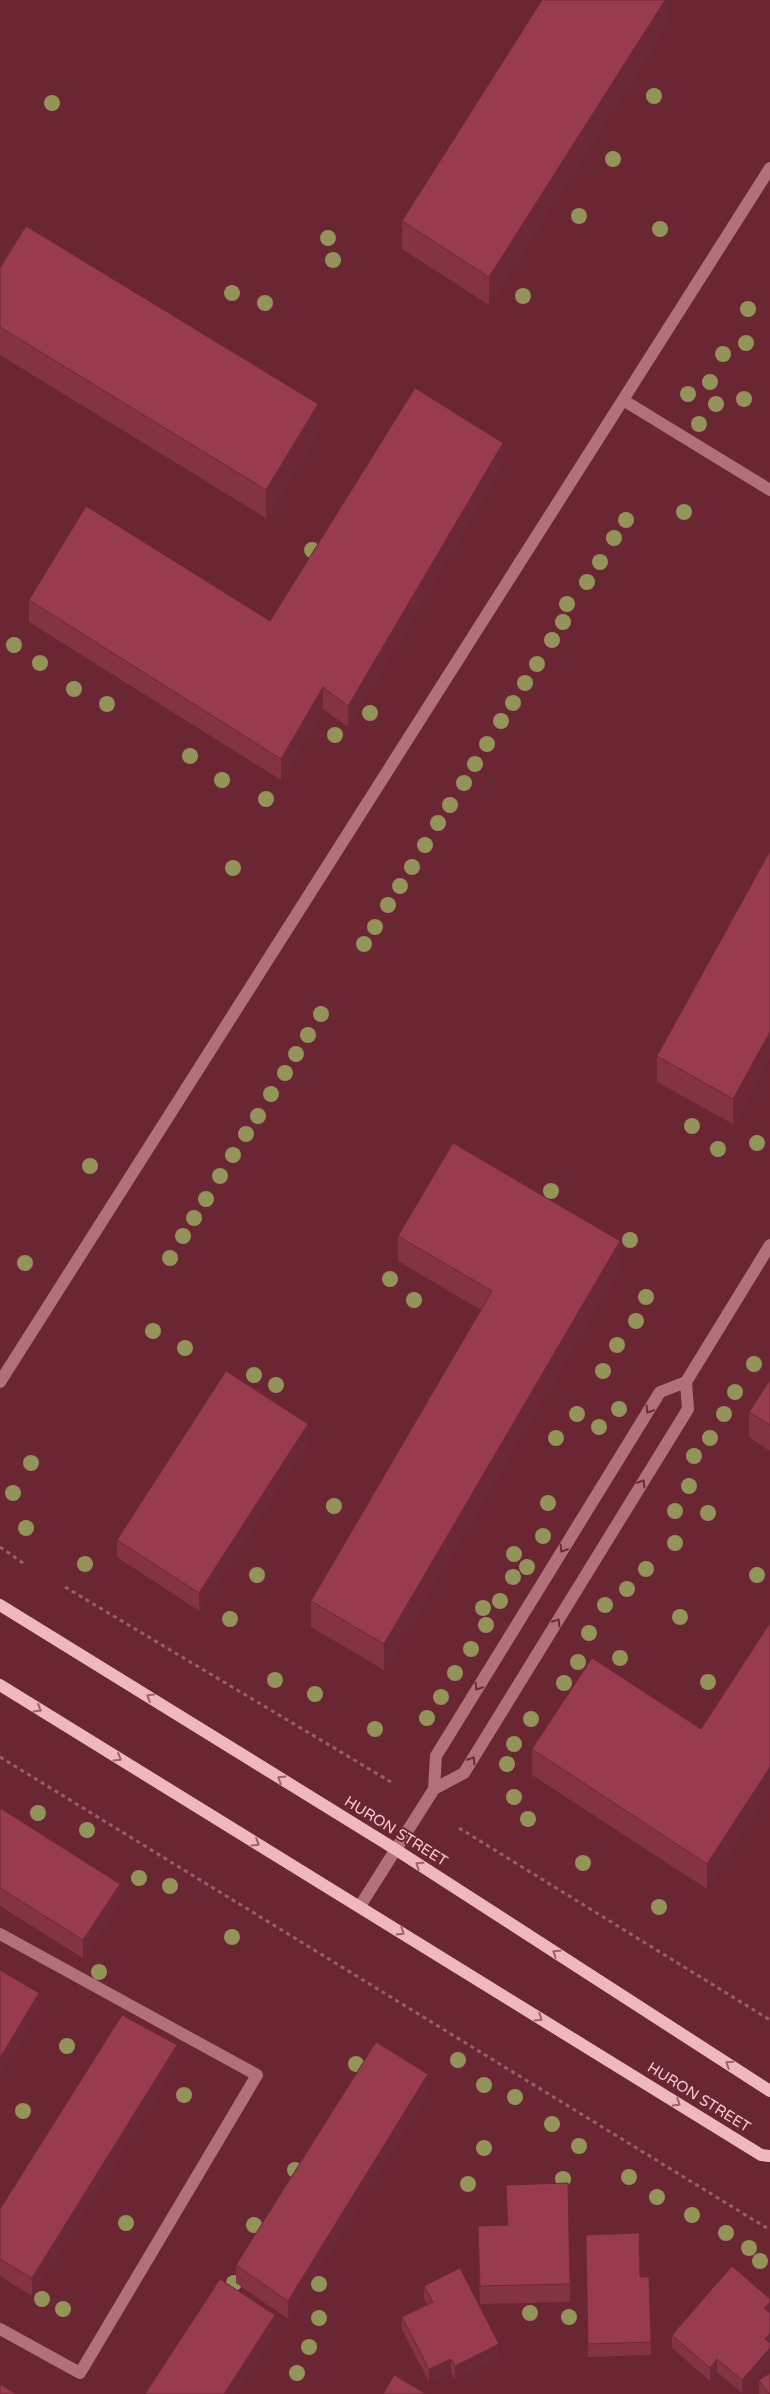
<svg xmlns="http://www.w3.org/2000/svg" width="770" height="2394" viewBox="0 0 770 2394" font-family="'Varela Round',sans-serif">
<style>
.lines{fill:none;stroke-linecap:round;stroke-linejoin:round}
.path{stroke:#9a5e69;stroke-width:3;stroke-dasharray:4 4;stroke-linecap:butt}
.minor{stroke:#b27079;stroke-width:12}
.major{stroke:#eeb8be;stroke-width:12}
.tree{fill:#93935a}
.wall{fill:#843343}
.shaded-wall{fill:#6b2937}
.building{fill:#993b4e;stroke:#6b2937}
.oneway{stroke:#6f2a37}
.oneway2{stroke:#9f606b}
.labels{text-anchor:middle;stroke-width:4;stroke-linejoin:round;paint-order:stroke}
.street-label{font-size:15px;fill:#f6cbd0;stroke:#6b2634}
</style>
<rect width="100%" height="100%" fill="#6b2634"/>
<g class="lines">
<!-- path -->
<path class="path" d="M0,1547L26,1565
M65,1587L391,1782
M0,1757L770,2230
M459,1828L770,2020"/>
<!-- minor -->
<path class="minor" d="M623,400L770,490
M0,1382L770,168
M434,1789L436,1756L660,1392L686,1382
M360,1906L434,1789L464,1773L688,1409L686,1382L770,1245
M0,1934L257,2075L80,2373L0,2329"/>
<!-- major -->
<path class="major" d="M0,1605L395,1849L770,2091
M0,1685L761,2155L770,2156"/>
</g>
<!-- trees -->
<g class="tree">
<circle cx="654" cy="96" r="8"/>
<circle cx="52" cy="103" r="8"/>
<circle cx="613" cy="159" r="8"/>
<circle cx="579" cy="216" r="8"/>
<circle cx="660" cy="229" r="8"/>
<circle cx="328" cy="238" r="8"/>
<circle cx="333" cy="260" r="8"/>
<circle cx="232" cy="293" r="8"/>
<circle cx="523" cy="296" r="8"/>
<circle cx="265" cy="303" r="8"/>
<circle cx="748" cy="309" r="8"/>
<circle cx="746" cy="343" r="8"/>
<circle cx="723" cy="354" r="8"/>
<circle cx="710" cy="382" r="8"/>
<circle cx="688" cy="394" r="8"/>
<circle cx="744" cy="399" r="8"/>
<circle cx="716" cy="404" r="8"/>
<circle cx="699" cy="424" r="8"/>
<circle cx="684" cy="512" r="8"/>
<circle cx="626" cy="520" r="8"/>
<circle cx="614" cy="538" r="8"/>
<circle cx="312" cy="550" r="8"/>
<circle cx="600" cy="562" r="8"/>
<circle cx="587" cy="582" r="8"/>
<circle cx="567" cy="604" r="8"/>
<circle cx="563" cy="622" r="8"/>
<circle cx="552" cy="640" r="8"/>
<circle cx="14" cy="645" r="8"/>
<circle cx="40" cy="663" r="8"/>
<circle cx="537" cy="664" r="8"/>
<circle cx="525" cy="683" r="8"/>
<circle cx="74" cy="689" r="8"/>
<circle cx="513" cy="703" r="8"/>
<circle cx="107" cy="704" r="8"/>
<circle cx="370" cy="713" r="8"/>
<circle cx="501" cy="721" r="8"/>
<circle cx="335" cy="735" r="8"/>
<circle cx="487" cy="744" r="8"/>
<circle cx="190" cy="756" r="8"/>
<circle cx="475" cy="764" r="8"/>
<circle cx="222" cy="780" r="8"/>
<circle cx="464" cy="783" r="8"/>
<circle cx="266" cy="799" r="8"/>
<circle cx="450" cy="805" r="8"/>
<circle cx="438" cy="823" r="8"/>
<circle cx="425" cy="845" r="8"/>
<circle cx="412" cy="867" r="8"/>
<circle cx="233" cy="868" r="8"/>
<circle cx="400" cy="886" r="8"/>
<circle cx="388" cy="905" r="8"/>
<circle cx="375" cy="927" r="8"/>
<circle cx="364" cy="944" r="8"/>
<circle cx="321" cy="1014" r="8"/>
<circle cx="308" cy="1035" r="8"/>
<circle cx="296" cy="1054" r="8"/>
<circle cx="285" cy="1073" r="8"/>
<circle cx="271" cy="1094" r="8"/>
<circle cx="258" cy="1116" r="8"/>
<circle cx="692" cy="1126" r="8"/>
<circle cx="246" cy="1134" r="8"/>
<circle cx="757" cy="1143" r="8"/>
<circle cx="718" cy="1149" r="8"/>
<circle cx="233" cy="1155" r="8"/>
<circle cx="90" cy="1166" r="8"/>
<circle cx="220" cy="1176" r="8"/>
<circle cx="551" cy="1191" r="8"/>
<circle cx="206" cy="1199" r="8"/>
<circle cx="194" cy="1218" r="8"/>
<circle cx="183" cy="1236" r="8"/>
<circle cx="630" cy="1240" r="8"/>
<circle cx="170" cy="1258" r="8"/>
<circle cx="25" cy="1263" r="8"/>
<circle cx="390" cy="1279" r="8"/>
<circle cx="646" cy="1297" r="8"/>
<circle cx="414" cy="1300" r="8"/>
<circle cx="636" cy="1321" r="8"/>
<circle cx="153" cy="1331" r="8"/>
<circle cx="617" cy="1345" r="8"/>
<circle cx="185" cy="1348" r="8"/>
<circle cx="754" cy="1364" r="8"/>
<circle cx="603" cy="1371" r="8"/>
<circle cx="254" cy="1375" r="8"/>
<circle cx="276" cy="1385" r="8"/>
<circle cx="735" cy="1392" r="8"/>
<circle cx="619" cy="1409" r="8"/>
<circle cx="577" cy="1414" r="8"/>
<circle cx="724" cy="1414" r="8"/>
<circle cx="599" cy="1427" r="8"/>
<circle cx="556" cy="1438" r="8"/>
<circle cx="710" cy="1438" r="8"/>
<circle cx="694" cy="1456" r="8"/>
<circle cx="31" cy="1463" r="8"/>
<circle cx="689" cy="1486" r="8"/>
<circle cx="13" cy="1493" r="8"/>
<circle cx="548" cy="1503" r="8"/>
<circle cx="334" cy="1506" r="8"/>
<circle cx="675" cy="1511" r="8"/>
<circle cx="708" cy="1513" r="8"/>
<circle cx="26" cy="1528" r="8"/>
<circle cx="543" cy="1536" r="8"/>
<circle cx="675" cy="1543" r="8"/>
<circle cx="514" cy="1554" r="8"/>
<circle cx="85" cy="1564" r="8"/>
<circle cx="527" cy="1567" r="8"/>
<circle cx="646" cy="1569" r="8"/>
<circle cx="257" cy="1575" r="8"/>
<circle cx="757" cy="1575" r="8"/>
<circle cx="513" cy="1577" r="8"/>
<circle cx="627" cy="1589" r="8"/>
<circle cx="500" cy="1601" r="8"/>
<circle cx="605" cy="1605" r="8"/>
<circle cx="483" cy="1608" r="8"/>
<circle cx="680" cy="1617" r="8"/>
<circle cx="230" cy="1619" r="8"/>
<circle cx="486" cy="1625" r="8"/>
<circle cx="589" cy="1633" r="8"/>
<circle cx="471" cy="1649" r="8"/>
<circle cx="620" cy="1658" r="8"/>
<circle cx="578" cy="1662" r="8"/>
<circle cx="455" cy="1673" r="8"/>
<circle cx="275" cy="1680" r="8"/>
<circle cx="708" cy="1682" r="8"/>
<circle cx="564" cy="1683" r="8"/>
<circle cx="315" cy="1694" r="8"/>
<circle cx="441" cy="1697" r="8"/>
<circle cx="427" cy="1718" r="8"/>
<circle cx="531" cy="1719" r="8"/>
<circle cx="375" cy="1729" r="8"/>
<circle cx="514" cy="1744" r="8"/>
<circle cx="507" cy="1764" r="8"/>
<circle cx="514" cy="1797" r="8"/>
<circle cx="38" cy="1813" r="8"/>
<circle cx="528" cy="1819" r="8"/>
<circle cx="87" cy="1830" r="8"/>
<circle cx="583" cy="1863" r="8"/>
<circle cx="139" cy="1878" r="8"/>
<circle cx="170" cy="1886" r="8"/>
<circle cx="659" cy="1907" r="8"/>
<circle cx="232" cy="1937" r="8"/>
<circle cx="99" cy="1972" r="8"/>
<circle cx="67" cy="2046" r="8"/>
<circle cx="458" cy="2060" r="8"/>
<circle cx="356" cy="2064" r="8"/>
<circle cx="484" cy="2085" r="8"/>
<circle cx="184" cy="2095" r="8"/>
<circle cx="515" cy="2097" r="8"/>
<circle cx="23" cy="2111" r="8"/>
<circle cx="552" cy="2124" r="8"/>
<circle cx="579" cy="2146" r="8"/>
<circle cx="484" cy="2148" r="8"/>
<circle cx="295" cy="2170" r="8"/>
<circle cx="629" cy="2177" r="8"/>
<circle cx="563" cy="2179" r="8"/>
<circle cx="468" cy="2184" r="8"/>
<circle cx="657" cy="2197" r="8"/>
<circle cx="692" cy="2215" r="8"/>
<circle cx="126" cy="2223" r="8"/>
<circle cx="254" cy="2225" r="8"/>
<circle cx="726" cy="2233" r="8"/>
<circle cx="749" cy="2248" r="8"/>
<circle cx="760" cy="2261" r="8"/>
<circle cx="234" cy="2283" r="8"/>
<circle cx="319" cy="2284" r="8"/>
<circle cx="42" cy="2299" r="8"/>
<circle cx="63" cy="2309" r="8"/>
<circle cx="530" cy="2313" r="8"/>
<circle cx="569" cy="2317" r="8"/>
<circle cx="319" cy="2318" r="8"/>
<circle cx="309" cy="2347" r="8"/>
<circle cx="297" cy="2373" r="8"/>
</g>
<!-- wall -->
<path class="wall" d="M669,0V22L489,305L402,249V221Z
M0,268L318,432L266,518L0,355Z
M503,464L348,727L323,709L281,780L29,622V600L270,621Z
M770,851V1057L733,1124L657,1082V1056Z
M398,1236L620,1267L384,1670L311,1627V1601L481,1310L398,1261Z
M770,1380V1451L749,1437V1412Z
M308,1442L199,1611L117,1557V1540Z
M770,1623L707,1889L532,1775V1749L701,1729Z
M0,1808L120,1902L83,1958L0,1906Z
M177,2063L32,2296L0,2276V2209Z
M428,2092L288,2319L236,2283V2265Z
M506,2185L570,2284V2302L480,2304L478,2226L507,2225Z
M586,2248L640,2277H649L651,2355L588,2357Z
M424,2286L499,2357L455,2379L451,2372L429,2382L402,2330V2317L427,2304L424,2299Z
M770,2299L742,2393L717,2372L710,2381L672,2348V2335Z
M759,2380L770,2394H759Z"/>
<!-- shaded-wall -->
<path class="shaded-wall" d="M665,0H669V22L489,305V277Z
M318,404V432L266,518V490Z
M503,443V464L348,727V706Z
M323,687V709L281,780V759Z
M770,1032V1057L733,1124V1099Z
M620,1241V1267L384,1670V1644Z
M308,1424V1442L199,1611V1593Z
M770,1767V1792L707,1889V1864Z
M120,1884V1902L83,1958V1940Z
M39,1993V2011L0,2076V2058Z
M177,2045V2063L32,2296V2278Z
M428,2074V2092L288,2319V2301Z
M770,2302V2315L764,2308Z
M275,2315V2333L235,2394H224Z
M770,2333V2346L765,2339Z
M499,2344V2357L455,2379V2366Z
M770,2348V2361L742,2393V2380Z
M451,2359V2372L429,2382V2369Z
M717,2359V2372L710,2381V2368Z"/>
<!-- building -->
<path class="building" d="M542,0H665L489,277L402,221Z
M26,226L318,404L266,490L0,327V268Z
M415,388L503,443L348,706L323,687L281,759L29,600L86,506L270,621Z
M770,851V1032L733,1099L657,1056Z
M453,1143L620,1241L384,1644L311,1601L492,1291L398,1236Z
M226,1371L308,1424L199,1593L117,1540Z
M770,1380V1425L749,1412Z
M770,1623V1767L707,1864L532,1749L592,1658L701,1729Z
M0,1808L120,1884L83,1940L0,1888Z
M0,1970L39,1993L0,2058Z
M122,2015L177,2045L32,2278L0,2259V2209Z
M376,2042L428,2074L288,2301L236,2265Z
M568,2183L570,2284L480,2286L478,2226L508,2225L506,2185Z
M639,2233L640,2277H649L651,2342L588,2344L586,2235Z
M732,2266L770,2299V2302L764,2308L770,2313V2333L765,2339L770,2343V2348L742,2380L717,2359L710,2368L672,2335Z
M460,2268L499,2344L455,2366L451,2359L429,2369L402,2317L433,2302L424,2286Z
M220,2279L275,2315L224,2394H145Z
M770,2373V2394H769L759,2380Z
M394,2375L426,2394H383Z
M0,2384L16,2394H0Z"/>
<!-- one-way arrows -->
<defs><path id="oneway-chevron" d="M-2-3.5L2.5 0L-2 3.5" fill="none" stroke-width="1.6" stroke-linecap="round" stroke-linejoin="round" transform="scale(1.25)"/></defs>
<g class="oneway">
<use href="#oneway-chevron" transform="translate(649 1410) rotate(122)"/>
<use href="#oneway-chevron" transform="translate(642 1483) rotate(-58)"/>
<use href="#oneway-chevron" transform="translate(563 1549) rotate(122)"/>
<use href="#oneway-chevron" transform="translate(557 1622) rotate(-58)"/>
<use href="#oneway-chevron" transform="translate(478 1687) rotate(122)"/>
<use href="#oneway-chevron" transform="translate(472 1760) rotate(-58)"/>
</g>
<g class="oneway2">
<use href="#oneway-chevron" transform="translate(150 1697) rotate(-148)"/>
<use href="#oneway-chevron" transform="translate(38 1709) rotate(31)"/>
<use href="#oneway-chevron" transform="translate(118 1758) rotate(32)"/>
<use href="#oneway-chevron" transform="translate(281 1779) rotate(-148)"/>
<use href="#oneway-chevron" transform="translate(256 1843) rotate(32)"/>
<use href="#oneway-chevron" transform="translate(419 1865) rotate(-147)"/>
<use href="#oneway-chevron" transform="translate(401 1932) rotate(32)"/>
<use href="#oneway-chevron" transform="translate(556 1953) rotate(-147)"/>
<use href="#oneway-chevron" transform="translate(539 2018) rotate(32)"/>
<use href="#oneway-chevron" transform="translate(729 2064) rotate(-147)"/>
<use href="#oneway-chevron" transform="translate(677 2103) rotate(32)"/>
</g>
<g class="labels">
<!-- street labels -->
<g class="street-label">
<text transform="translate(396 1831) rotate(32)" y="5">HURON STREET</text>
<text transform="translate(699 2097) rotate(32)" y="5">HURON STREET</text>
</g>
</g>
</svg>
